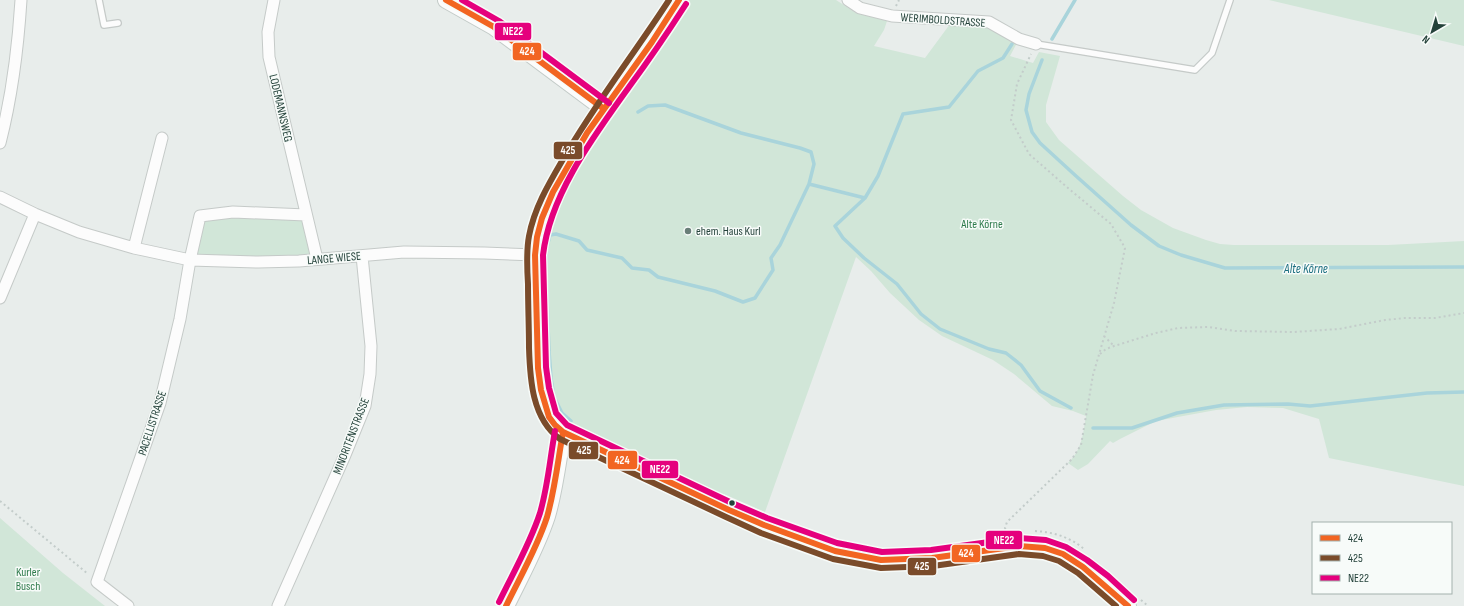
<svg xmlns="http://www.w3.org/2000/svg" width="1464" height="606" viewBox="0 0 1464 606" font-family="'Sofia Sans Condensed',sans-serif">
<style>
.green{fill:#d1e6d8}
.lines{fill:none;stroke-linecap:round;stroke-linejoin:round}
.stream{stroke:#a9d4db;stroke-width:3.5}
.lane-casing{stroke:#c5cac8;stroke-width:8}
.street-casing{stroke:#c5cac8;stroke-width:13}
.secondary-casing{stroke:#c3cbc8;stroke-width:18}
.path{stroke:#c3ccca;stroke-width:2;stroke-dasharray:2 3;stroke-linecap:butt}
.lane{stroke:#fcfcfc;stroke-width:5.5}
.street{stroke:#fcfcfc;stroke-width:11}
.secondary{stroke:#fcfcfc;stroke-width:16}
.bus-1-casing{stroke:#f7fbf9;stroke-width:9}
.bus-2-casing{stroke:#f7fbf9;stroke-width:9}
.bus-3-casing{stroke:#f7fbf9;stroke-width:9}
.bus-1{stroke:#f26522;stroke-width:6}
.bus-2{stroke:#7a4b2a;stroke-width:6}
.bus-3{stroke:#e5007d;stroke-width:6}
.poi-dot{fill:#697e78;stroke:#f7fbf9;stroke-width:1.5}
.bus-dot{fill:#24423a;stroke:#f7fbf9;stroke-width:1.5}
.labels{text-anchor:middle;stroke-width:3;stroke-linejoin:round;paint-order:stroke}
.street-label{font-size:12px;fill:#24423a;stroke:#f7fbf9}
.park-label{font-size:12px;fill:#2d7a4b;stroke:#f7fbf9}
.poi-label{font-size:12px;fill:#24423a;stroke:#f7fbf9;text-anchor:start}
.water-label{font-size:13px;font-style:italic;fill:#1c6f80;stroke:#f7fbf9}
.line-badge{stroke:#f7fbf9;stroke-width:1.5}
.badge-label{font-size:11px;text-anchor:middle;font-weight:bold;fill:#fff}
</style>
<rect width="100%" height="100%" fill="#e8edeb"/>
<!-- green -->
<path class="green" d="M689,0H836L856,13L887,21L884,30L874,46L925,58L953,20L989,22L1019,39L1010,56L1033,63L1039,52L1060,56L1046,105V122L1059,140L1123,196L1141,210L1173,228L1206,240L1220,244L1234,245H1388L1464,241V486L1329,458L1319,419L1283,408L1247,407L1216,410L1156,421L1120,439L1113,443L1110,441L1088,464L1078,470L1068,463C1082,450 1083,434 1086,416L1073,411L1052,406L1014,374L993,360L942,336L919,320L890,293L871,271L856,257L765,512L724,494H715L591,436L569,424L556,410L550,393L546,366L544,261L545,243L549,222L560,197L606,118L658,47Z
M1269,0H1464V46Z
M306,215L317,259H190L200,216Z
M0,518L63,573L105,606H0Z"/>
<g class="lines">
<!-- stream -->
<path class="stream" d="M1052,39L1075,0
M1012,44L1003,58L978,71L949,107L903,114L878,176L865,198L835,226L843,238L864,258L897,284L921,314L940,329L989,349L1006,353L1021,365L1040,391L1071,408
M1042,60L1029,94L1026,110L1032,132L1040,143L1076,176L1131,225L1159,246L1181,255L1225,268L1464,267
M809,184L865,198
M571,421L562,413L554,397L551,378L549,351L546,272V251L550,235L556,234L579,241L587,250L622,258L632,268L649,270L658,277L715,291L743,302L755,298L773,270L771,258L780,245L809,184L814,164L811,152L800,148L741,133L665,105L648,106L638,112
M1093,428H1132L1177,413L1224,405L1288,404L1310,406L1427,393L1464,392"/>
<defs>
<path id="lane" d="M99,0L104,25L118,23
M1036,44L1195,70L1212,53L1230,0"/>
<path id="street" d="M274,0L268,32L269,57L317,259
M848,0L860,8L892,16L989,22L1019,39L1036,44
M0,143C12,96 18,48 21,0
M0,197L35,214L79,232L134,248L190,260L258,262L299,261L404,252L484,253L535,255
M134,248L162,138
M0,298L35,214
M128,606L97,582L160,403L180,319L190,260L200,216L233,212L306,215
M278,606L345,455L365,406L370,374L371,346L362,256"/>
<path id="secondary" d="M446,0L494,27L604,109
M679,0L652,42L587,133L553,192L542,218L537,237L535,255L538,368L541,390L549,417L555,425L563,432L729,510L764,525L835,551L881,560L932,558L1019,546C1029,546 1043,547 1053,550C1079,559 1108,587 1128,606
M506,606C520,577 537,547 547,516C555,489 558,460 563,432"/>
</defs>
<!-- lane casing -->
<use href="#lane" class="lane-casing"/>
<!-- street casing -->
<use href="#street" class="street-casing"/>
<!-- secondary casing -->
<use href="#secondary" class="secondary-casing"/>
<!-- path -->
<path class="path" d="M896,6L899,0
M1104,336L1114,346
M1100,354L1106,349L1114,346L1156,333L1178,328L1208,327L1235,331L1294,332L1339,329L1385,320L1405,318H1435L1464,313
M0,501L88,574
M1035,531C1053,532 1070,537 1084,549
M1007,534L1005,528L1007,522L1072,459L1081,445L1093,375L1114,303L1125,248L1111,224L1068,188L1029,154L1011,120L1017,84L1031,54
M1141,600L1148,606"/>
<!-- lane -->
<use href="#lane" class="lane"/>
<!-- street -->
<use href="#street" class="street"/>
<!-- secondary -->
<use href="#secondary" class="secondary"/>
<defs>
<path id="bus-1" d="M446,0L494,27L604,109
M679,0L652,42L587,133L553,192L542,218L537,237L535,255L538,368L541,390L549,417L555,425L563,432L729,510L764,525L835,551L881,560L932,558L1019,546L1045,548L1063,554L1083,567L1128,606
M506,606C520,577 537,548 547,517C555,489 558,460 563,432"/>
<path id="bus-2" d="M669,0C634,54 594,105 562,161C548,185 534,209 529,236C526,252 527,268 528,284C528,306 529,327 529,348C530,379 532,419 560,439L726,517L761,533L833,559L881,568L933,566L1019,554L1043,556L1059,561L1078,573L1116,606"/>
<path id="bus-3" d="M462,0L499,21L609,103
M686,4C668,32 649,60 629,87C594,136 550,194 543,255L546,367L549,388L556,413L567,425L732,503L767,518L837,543L882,552L931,550L1019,538L1046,540L1066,547L1087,560L1108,576L1134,600
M499,602C513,573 530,544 540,513C548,486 550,458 555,431"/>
</defs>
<!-- bus-1 casing -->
<use href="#bus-1" class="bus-1-casing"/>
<!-- bus-2 casing -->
<use href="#bus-2" class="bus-2-casing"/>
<!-- bus-3 casing -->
<use href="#bus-3" class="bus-3-casing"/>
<!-- bus-1 -->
<use href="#bus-1" class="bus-1"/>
<!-- bus-2 -->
<use href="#bus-2" class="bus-2"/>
<!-- bus-3 -->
<use href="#bus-3" class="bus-3"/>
</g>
<!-- markers -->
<circle class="poi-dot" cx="688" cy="231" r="4"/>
<circle class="bus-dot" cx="732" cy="503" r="3.5"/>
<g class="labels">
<!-- street labels -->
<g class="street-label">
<text transform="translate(943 20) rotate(4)" y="4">WERIMBOLDSTRASSE</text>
<text transform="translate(281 108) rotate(77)" y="4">LODEMANNSWEG</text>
<text transform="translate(334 258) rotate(-5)" y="4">LANGE WIESE</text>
<text transform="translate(152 423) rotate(-72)" y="4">PACELLISTRASSE</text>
<text transform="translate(351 436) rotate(-69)" y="4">MINORITENSTRASSE</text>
</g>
<!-- park labels -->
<g class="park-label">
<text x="982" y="228">Alte Körne</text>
<text x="28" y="576">Kurler<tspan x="28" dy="14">Busch</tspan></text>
</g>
<!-- poi labels -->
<g class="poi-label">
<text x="696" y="235">ehem. Haus Kurl</text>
</g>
<!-- water labels -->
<g class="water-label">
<text x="1306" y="273">Alte Körne</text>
</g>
</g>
<g class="line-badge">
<rect x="494" y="22" width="38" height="19" rx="4" fill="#e5007d"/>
<rect x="512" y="42" width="30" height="19" rx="4" fill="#f26522"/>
<rect x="553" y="141" width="30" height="19" rx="4" fill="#7a4b2a"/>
<rect x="568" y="441" width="31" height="19" rx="4" fill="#7a4b2a"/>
<rect x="607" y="450" width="31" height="20" rx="4" fill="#f26522"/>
<rect x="641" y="460" width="38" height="19" rx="4" fill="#e5007d"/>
<rect x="985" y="530" width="38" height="20" rx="4" fill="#e5007d"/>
<rect x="951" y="544" width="30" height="19" rx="4" fill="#f26522"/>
<rect x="907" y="557" width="30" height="19" rx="4" fill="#7a4b2a"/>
</g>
<g class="badge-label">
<text x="513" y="35">NE22</text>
<text x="527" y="55">424</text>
<text x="568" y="154">425</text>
<text x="584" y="454">425</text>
<text x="622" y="464">424</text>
<text x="660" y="473">NE22</text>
<text x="1004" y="544">NE22</text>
<text x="966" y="557">424</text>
<text x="922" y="570">425</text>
</g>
<!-- legend -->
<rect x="1312" y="522" width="140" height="72" fill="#f7fbf9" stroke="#a3b1ad"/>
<rect x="1320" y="535" width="20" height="6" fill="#f26522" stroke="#a3b1ad"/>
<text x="1348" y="542" font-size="12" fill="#24423a">424</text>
<rect x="1320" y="555" width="20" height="6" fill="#7a4b2a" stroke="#a3b1ad"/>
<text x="1348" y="562" font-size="12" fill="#24423a">425</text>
<rect x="1320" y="575" width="20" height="6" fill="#e5007d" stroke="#a3b1ad"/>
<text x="1348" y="582" font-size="12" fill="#24423a">NE22</text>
<!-- north arrow -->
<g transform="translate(1432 32) rotate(218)" stroke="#f7fbf9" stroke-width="3" paint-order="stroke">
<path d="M0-3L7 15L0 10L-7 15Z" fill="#24423a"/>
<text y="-6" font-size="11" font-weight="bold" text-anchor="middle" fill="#24423a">N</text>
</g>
</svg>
